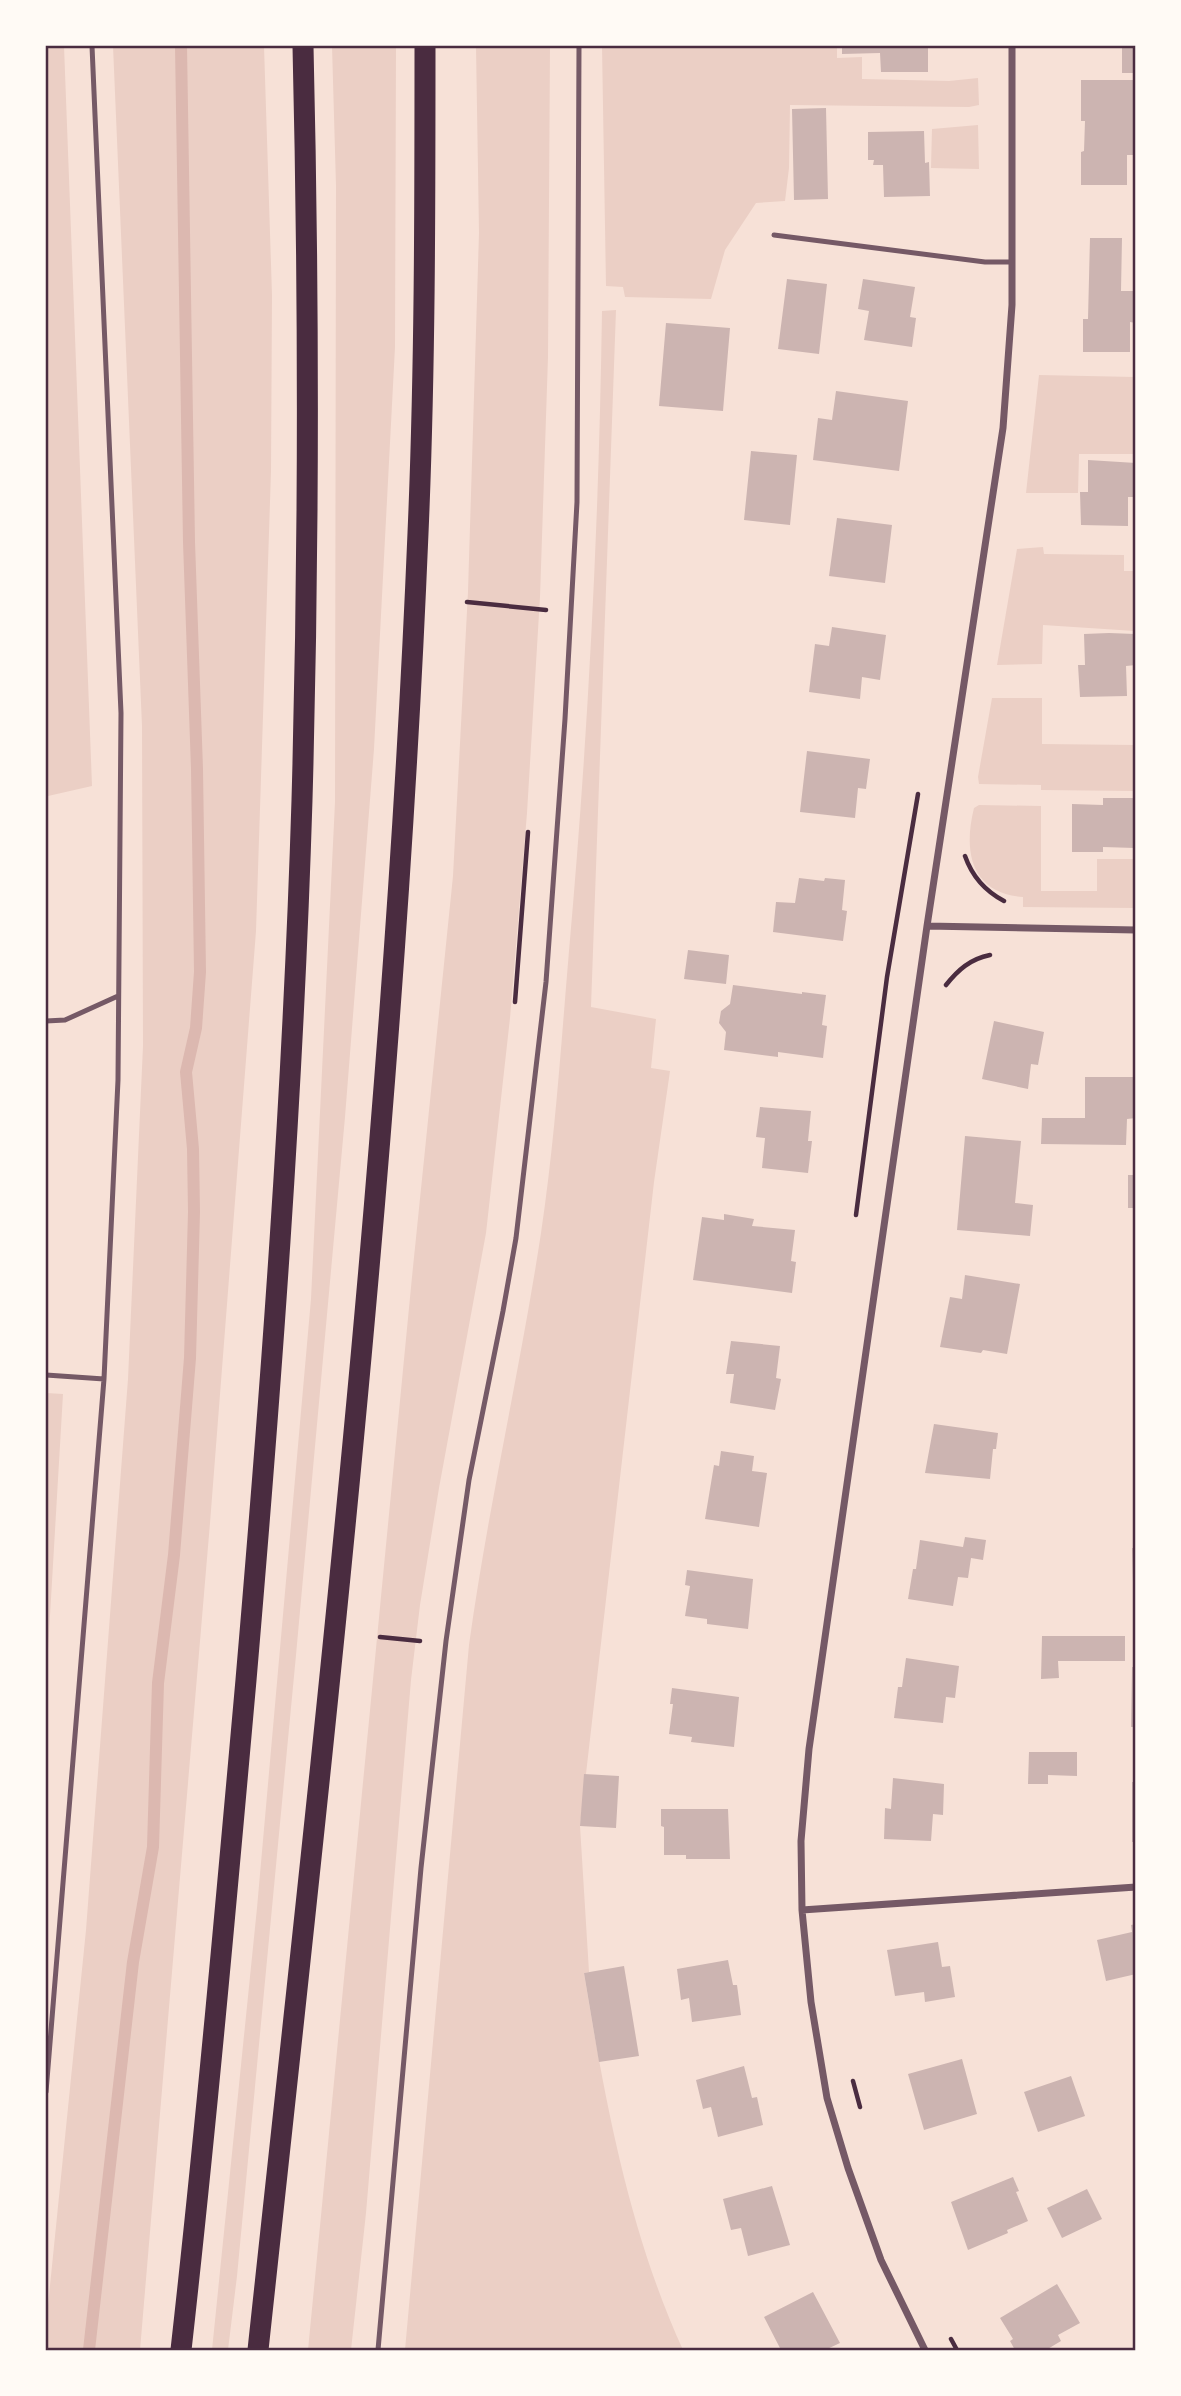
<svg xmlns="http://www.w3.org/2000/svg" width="1181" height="2396" viewBox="0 0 1181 2396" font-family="Inter,sans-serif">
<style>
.green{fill:#ebcfc5}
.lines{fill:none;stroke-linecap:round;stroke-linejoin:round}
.stream{stroke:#dcb8b0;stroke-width:12}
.building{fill:#ccb4b1}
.path{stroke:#4a2c40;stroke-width:4.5}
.service{stroke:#755966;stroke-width:5}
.minor{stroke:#755966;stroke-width:7}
.motorway{stroke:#4a2c40;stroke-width:21}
.neatline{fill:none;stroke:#4a2c40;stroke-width:2.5}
</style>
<rect width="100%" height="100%" fill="#f7e1d7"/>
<!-- green -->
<path class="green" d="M46,46H64L92,786L48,796L46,805Z
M113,46H264L272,295L271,471L256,931L210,1523L140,2350H46V2325L86,1930L128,1379L143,1046L142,726Z
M332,46H396L395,347L374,749L345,1117L296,1655L237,2276L228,2350H212L257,1908L311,1299L335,802L336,186Z
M476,46H550L548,357L540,597L527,813L510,1018L486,1233L439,1488L420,1605L411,1680L366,2213L351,2350H308L412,1277L453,876L468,592L479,233Z
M602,46H837V58L862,57V79L949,81L978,78L979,105L969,107L790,105L789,168L785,201L756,203L725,250L711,299L625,297L623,287L606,286Z
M978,125L979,169L931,168L932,129Z
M616,310L591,1007L656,1019L651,1068L670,1071L654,1182L580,1826L589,1972L584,1973C605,2101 629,2232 683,2350H405L469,1645C488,1507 520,1371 541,1233C555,1140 561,1045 569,951C588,738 599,525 602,311Z
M1039,375L1135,377V454H1079L1078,493H1026Z
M1043,547L1044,554L1124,555V571H1135V631L1043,625L1042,664L997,665L1017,549Z
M992,698H1042V744L1135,745V791L1041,790V785L979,784L978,777Z
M979,805L1041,806V891H1097V859H1135V908L1023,907V897C971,893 963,852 974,808Z
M46,1393L63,1394L46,1684Z"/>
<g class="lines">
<!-- stream -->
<path class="stream" d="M89,2350L133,1962L153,1847L158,1683L174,1555L190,1358L194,1212L193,1149L186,1072L196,1028L200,972L197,769L189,542L181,46"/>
</g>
<!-- building -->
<path class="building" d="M842,46H928V72H881L880,53L842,54Z
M1122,46H1136V73H1122Z
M1081,80H1136V155H1127V185H1081V152L1084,151L1085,121H1081Z
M826,108L828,199L794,200L792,109Z
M924,131L925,163L929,162L930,196L884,197L883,165H873L874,160H868V132Z
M1090,238H1122L1121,291H1136V323L1130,322V352H1083V319H1088Z
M787,279L827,284L819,354L778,349Z
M863,279L915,287L910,317L916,318L912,347L864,340L869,311L858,309Z
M666,323L730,328L723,411L659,406Z
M836,391L908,401L899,471L813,460L818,418L832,420Z
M751,451L797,455L790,525L744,520Z
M1088,460L1136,463V497H1128V526L1081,525L1080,492H1088Z
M837,518L892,525L885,583L829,576Z
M832,627L886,635L880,680L862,677L860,699L809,692L815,644L829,646Z
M1109,633L1135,634L1136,665L1126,666L1127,696L1080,697L1078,665H1085L1084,634Z
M807,751L870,759L866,789L858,788L855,818L800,812Z
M1103,798H1133L1135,848L1103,847V852H1072V804L1103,805Z
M799,878L824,881L825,878L845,880L842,910L847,911L843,941L773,932L776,902L795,903Z
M688,950L729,955L726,984L684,979Z
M733,985L802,994V992L826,995L822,1025L827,1026L823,1058L778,1052V1057L724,1050L726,1032L719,1023L721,1011L730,1004Z
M994,1021L1044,1032L1038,1065L1031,1064L1028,1089L982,1079Z
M1085,1077H1136V1118L1127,1119L1126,1145L1041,1144L1042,1118H1085Z
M760,1107L811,1111L808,1141H812L808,1173L762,1168L765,1138L756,1137Z
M965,1136L1021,1141L1015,1203L1033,1205L1030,1236L957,1230Z
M1128,1175H1136V1208H1128Z
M724,1214L754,1219L752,1226L795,1230L791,1261L796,1262L792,1293L693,1280L702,1217L724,1220Z
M965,1275L1020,1284L1007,1354L983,1350L981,1353L940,1347L950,1297L962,1299Z
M731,1341L780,1346L776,1378L781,1379L775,1410L730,1403L734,1374H726Z
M1133,1422H1136V1457H1133Z
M934,1424L998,1433L996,1449H993L990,1479L925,1473Z
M721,1451L754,1456L752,1471L767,1473L759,1527L705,1519L714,1465L719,1466Z
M965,1537L986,1540L983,1560L971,1558L968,1578L958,1577L953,1606L908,1599L913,1569H916L920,1540L963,1547Z
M1132,1548H1136V1582H1133Z
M687,1570L753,1579L748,1629L707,1624V1619L685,1616L690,1586L685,1585Z
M1042,1636H1125V1661H1058L1059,1678L1041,1679Z
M906,1658L959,1666L955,1698L946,1697L943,1723L894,1718L898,1687H902Z
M1132,1667H1136V1727H1131Z
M672,1688L739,1697L734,1747L691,1742L692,1737L669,1734L673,1704H670Z
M1029,1752H1077V1776L1048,1775V1784H1028Z
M584,1774L619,1776L616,1828L580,1826Z
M893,1778L944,1784L943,1815L933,1814L931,1841L884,1839L885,1808L891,1809Z
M1132,1782H1136V1842H1132Z
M661,1809H728L730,1859H686V1855H664V1827L661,1826Z
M1136,1924V1974L1106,1981L1097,1940L1132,1932L1131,1925Z
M938,1942L942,1967L950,1966L955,1997L925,2002L924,1992L895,1996L887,1950Z
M728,1960L733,1985H737L741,2015L692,2022L689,1998L681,2000L677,1969Z
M624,1966L639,2056L599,2062L584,1973Z
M962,2059L977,2114L924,2130L908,2074Z
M744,2066L752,2098L757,2097L763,2125L718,2137L711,2107L703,2109L696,2080Z
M1071,2076L1085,2116L1038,2132L1024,2092Z
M1013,2177L1019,2191L1016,2192L1028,2221L1007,2230L1008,2233L968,2250L951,2202Z
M772,2186L790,2245L748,2256L741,2228L731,2230L723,2199Z
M1087,2189L1102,2219L1062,2238L1047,2208Z
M1057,2284L1080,2323L1058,2335L1061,2341L1046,2350H1015L1010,2341L1013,2339L1000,2318Z
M813,2292L840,2343L825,2350H781L764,2317Z"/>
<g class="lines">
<!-- path -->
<path class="path" d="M467,602L546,610
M965,856C972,876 985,891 1004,901
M946,985C958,970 970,959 990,955
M515,1002L528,832
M856,1215L887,977L918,794
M380,1637L420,1641
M853,2081L860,2107
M951,2339L957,2350"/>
<!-- service -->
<path class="service" d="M774,235L985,262H1012
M46,1021L65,1020L118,996
M46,1375L104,1379
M46,2092L104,1379L118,1080L121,713L92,46
M378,2350L421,1868L446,1641L469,1480L503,1311L516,1238L546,982L565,719L577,502L579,46"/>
<!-- minor -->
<path class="minor" d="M927,926L1136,930
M802,1910L1136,1887
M925,2350L881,2260L848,2168L827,2098L811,2002L802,1910L801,1841L809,1749L927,926L1003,428L1012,305V46"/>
<!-- motorway -->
<path class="motorway" d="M181,2350C206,2127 226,1904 246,1680C271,1388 293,1094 302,800C309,548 309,297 303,46
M258,2350C323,1746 393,1141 418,533C425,371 425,208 425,46"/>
</g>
<!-- border -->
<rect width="1181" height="2396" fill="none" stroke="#fffaf5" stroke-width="94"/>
<rect x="47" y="47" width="1087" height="2302" class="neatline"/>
</svg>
